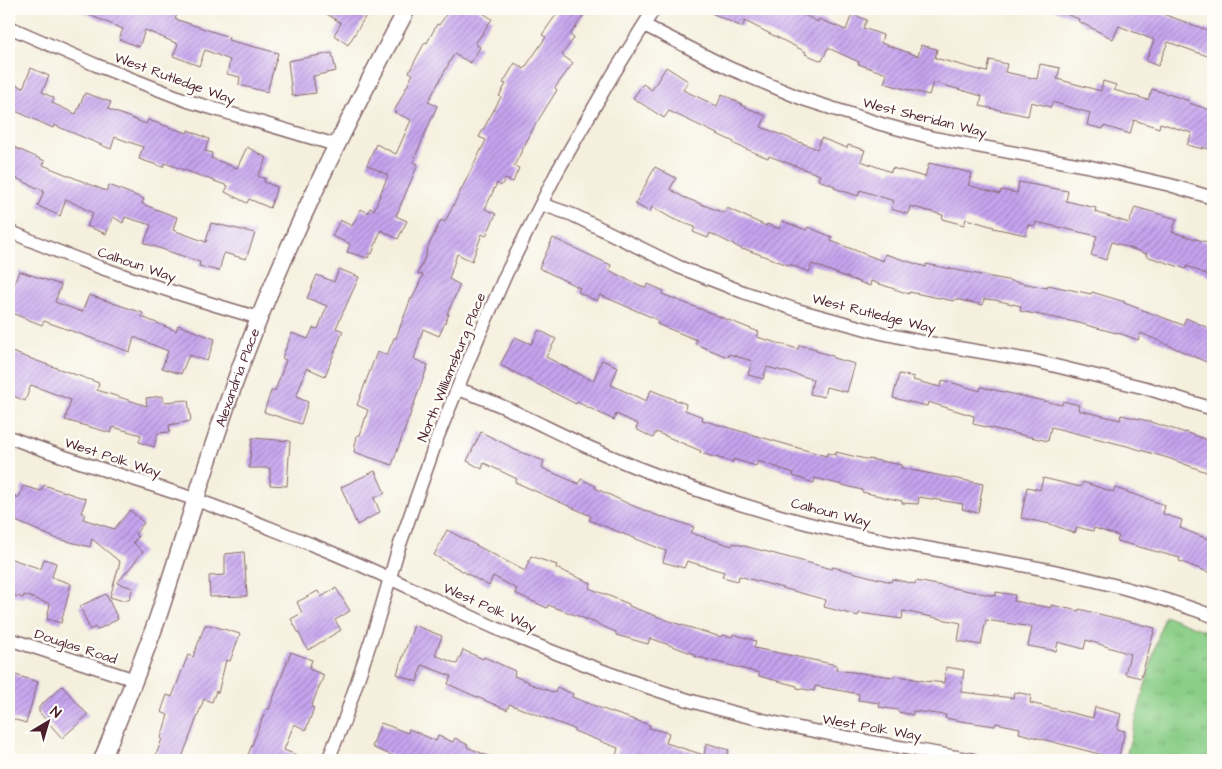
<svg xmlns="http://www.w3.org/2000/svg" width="1222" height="769" viewBox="0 0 1222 769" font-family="'Architects Daughter',sans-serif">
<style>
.park{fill:url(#park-tufts);stroke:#6a7659}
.building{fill:url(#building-hatch)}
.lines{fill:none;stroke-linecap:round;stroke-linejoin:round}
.minor-casing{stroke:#86686a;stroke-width:15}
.tertiary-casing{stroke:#86686a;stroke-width:19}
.minor{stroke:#fff;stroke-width:12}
.tertiary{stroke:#fff;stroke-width:16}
.labels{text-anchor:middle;stroke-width:5;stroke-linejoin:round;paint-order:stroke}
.street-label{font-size:14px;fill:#4a1f2b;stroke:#fdfcf7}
</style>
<defs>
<pattern id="park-tufts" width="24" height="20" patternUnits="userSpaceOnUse" patternTransform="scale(1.25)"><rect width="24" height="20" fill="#8ace87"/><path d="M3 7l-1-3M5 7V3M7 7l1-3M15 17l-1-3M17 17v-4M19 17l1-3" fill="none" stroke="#79b075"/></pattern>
<pattern id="building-hatch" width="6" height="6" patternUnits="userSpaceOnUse" patternTransform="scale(1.25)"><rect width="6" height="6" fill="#c6a4ef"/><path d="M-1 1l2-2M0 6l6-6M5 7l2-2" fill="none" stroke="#a385c2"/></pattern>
</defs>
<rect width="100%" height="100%" fill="#fdfcf7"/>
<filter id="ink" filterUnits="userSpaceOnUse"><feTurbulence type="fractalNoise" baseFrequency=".02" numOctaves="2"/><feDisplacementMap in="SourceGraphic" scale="10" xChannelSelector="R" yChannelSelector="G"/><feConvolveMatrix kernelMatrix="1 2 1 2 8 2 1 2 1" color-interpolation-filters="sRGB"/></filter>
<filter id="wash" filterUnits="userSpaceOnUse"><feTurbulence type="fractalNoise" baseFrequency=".0096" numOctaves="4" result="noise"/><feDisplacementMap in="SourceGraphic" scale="20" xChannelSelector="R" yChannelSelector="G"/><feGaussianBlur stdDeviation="1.12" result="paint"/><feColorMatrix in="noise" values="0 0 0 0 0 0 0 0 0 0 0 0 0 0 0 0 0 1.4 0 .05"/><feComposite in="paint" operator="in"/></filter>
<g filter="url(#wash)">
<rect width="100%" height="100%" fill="#f5f0de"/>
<!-- park -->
<path class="park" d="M1164,615L1213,634V760H1125Z"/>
<g id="blocks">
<!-- building -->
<path class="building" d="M75,9H171L178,12L175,19L229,37L228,40L278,53L267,92L239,85L240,77L227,74L230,60L205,50L199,66L173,56L178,44L145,30L139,47L119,39L123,29Z
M319,9H370L348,45L334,35L341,23Z
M450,9H477L492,19L475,44L480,47L471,63L454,54L428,102L437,106L413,162L418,164L396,216L407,221L398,239L381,230L372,254L370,253L368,258L347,252L350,244L332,236L340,220L352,226L361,209L368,213L370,208L374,210L388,175L367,165L376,144L396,154L411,120L394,112L413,74L409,72L425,42L427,43L437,24L439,25Z
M560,9H588L570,35L574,38L562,55L573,63L555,88L557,90L534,127L514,166L519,168L513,182L505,179L501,186L497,183L485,209L496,214L486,236L482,234L472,261L457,254L449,279L460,285L447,314H449L439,336L423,329L414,359L428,365L392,465L354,452L357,435H360L368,410L357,405L377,352L387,355L394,338H396L411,298L412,299L423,275L418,274L427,252L426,251L441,220L445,222L486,140L479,137L501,97L499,96L506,84L503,83L515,63L524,69L546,37L542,35Z
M703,9H792L818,22L819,19L846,30L852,14L867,20L863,28L883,35L881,43L918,56L921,45L937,49L935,58L987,72L990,60L1007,64L1005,72L1037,79L1040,64L1060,68L1057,79L1101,91L1103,81L1116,85L1114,90L1148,100L1152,89L1190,101L1189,103L1213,111V151L1203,147V149L1187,145L1192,133L1160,123L1159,128L1134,120L1130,134L1104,126L1103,129L1087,125L1090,113L1052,102L1051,107L1031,102L1028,116L980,106L982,96L933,82L929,95L901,88L884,83L887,74L858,64L859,62L828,48L822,61L805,54L806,52L745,21L742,27Z
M1055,9H1149L1213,32V58L1168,42L1158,66L1146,61L1154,40L1119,26L1113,39L1078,21L1079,19L1055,10Z
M332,53L336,71L313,76L316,93L292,96L288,61Z
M666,67L688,81L683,90L717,106L722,94L742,104L741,105L766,116L761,127L817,149L821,138L847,148L848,145L865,150L861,161L891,172L892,168L925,177L929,163L972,173L968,185L1000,194L1001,190L1017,193L1019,182L1068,191L1066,201L1096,208L1095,212L1129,223L1135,207L1177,219L1172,232L1213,244V277L1187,266L1186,269L1146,256L1147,254L1112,242L1106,260L1091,255L1097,236L1036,222L1035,226L1028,225L1026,235L993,228L994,227L966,219L964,225L942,219L943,215L910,206L908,214L891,209L894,201L860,190L858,196L834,188L835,186L818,180L820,175L769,156L768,158L734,144V142L669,111L664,118L633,98L643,84L652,90Z
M31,68L49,76L42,92L54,98L52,103L76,114L85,93L111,102L108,109L146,124L148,120L187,133L188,130L209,139L205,151L212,153L211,158L237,168L247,147L267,158L258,176L265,179L264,182L277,187L270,208L249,199L247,203L225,192L228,186L165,163L163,167L139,159L143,147L115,137L111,149L54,125L53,128L9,108V81L23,88Z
M9,145L45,161L43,165L106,191L109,185L144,199L142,204L177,217L173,230L206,242L211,223L255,233L246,259L224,253L219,271L199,266L200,262L144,243L151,225L125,217L123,223L113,217L106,234L87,226L93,213L66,199L60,216L38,206L44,191L9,175Z
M655,167L676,178L670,189L683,197L724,213L727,208L766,226L767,224L779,229L782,221L806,230L808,227L832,237L831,241L883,261L885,254L926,267V264L1047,288L1048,285L1091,294L1092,292L1125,302L1124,303L1183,325L1186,318L1213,330V365L1141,333L1138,340L1116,332V333L1075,322L1020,311L1021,306L995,300L984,299L983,305L955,299L954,301L909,292V294L871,281L870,286L812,264L809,272L789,264L788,265L745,249L744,250L710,233L708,238L693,232L695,227L673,219L652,207L650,212L635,204Z
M553,238L611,265L609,270L624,278L646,288L648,284L664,291L662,294L759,332L757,337L798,349L799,345L817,349L816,351L833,356V358L855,364L847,392L826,387L824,397L810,394L813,379L767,367L763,379L748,375L752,361L729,354L728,357L695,344L697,340L657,324L658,320L600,295L597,301L578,292L580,288L539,268Z
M339,269L359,277L336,328L343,331L325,376L307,368L296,397L308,402L301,424L264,412L271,391H275L286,360L282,358L292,333L308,339L313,328L318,329L327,306L307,298L317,275L334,282Z
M19,271L61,285L55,302L82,312L89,295L143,313L142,317L176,331L178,325L215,339L207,361L189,355L181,374L162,368L168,351L134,337L130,352L44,321L42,325L9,312V297Z
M539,330L556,339L546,357L593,381L602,360L618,367L611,385L646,401L651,390L686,404L685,410L703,417L702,420L826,456L827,453L836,455V452L869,460V459L902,465L901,468L983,484L978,513L962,509L963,504L919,497L918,504L902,503V501L862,492V490L815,478L814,483L793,476L794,473L758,461L756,466L733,459V462L700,453L701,451L656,432L653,438L636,429L638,424L616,414L614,420L577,402L576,404L500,365L515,337L531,344Z
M9,351L99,383L97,390L147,406L146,398L163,396V402L188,400L191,421L169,425L170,432L158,433L154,447L139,442L141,435L113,427L111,433L65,420L71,400L31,385L25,401L9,394Z
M899,374L914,377L913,380L940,387L943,380L980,391L981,387L1062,405L1063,401L1079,405L1078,410L1120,420L1121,415L1144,420L1186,433V432L1213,442V472L1210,470L1209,473L1168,458L1127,446L1051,427L1048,441L973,424L974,416L928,402L927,406L893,398Z
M481,432L511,447L510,448L544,461L542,468L579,484L581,479L596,486L595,488L631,505L661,517V516L694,527L691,533L732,546L733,543L832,569L833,567L891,582L892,579L915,584L916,581L996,596V592L1015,595L1014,601L1051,608V605L1079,611V609L1155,628L1141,678L1125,674L1130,654L1086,640L1084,649L1058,642L1056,651L1028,646L1032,627L986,620L981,645L958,641L961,623L903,611L902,619L859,613L858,616L824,607L826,600L739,576L738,581L722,577L724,572L687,561L684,568L663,562L666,551L589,520L591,516L515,482L517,479L484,463L482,469L467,461Z
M252,438L290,441L287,486L270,485V468H249Z
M375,471L385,493L374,498L380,512L357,525L341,487Z
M1043,478L1081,487L1083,482L1113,492L1115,488L1165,505L1163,514L1182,520L1180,528L1213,541V574L1179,561L1180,558L1117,541L1119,536L1094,528L1093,531L1077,527L1075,533L1050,524L1021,518L1027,487L1040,490Z
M44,485L86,499L81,513L85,514L83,519L114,529L130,510L144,523L135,534L138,537L133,542L143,552L117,583L133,588L129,600H120L110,597L120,562L92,539L90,547L55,538L9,518V494L19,498L23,486L41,491Z
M447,530L525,571L531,556L557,565L556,568L591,583L589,588L629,604V606L675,623L721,637L722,635L732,637L733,634L756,641L754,648L837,665L836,670L894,677L895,675L929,682V681L944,683L946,667L964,670L961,692L1013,698L1014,692L1031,695L1030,703L1093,718L1095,707L1121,714L1117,729L1125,731L1118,759L1019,733L1020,728L996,723L995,726L961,721L945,718L946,715L913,711V715L898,712V710L879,707L880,703L858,700L859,694L815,686L814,691L797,688V686L759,676V673L694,656V654L650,638L648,644L616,635V632L586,619L548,605L547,608L515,593L517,589L493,576L489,586L434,555Z
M244,552L247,596L210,597L209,576L225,575V554Z
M9,558L41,569L44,559L56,563L52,577L71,584L61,623L47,619L50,604L24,595L23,598L9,594Z
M336,588L350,611L335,620L341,630L308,650L291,619L302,613L297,602L318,591L321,597Z
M106,594L118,619L97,630L95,627L90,630L80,606Z
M205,625H210L240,634L230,661L226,660L218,693L216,691L212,702L204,699L181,760H154L162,739L161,738L168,715L161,712L167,695L172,697L188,655L193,657Z
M414,625L442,636L435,655L457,664L463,650L483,659L484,657L515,671L514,676L529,682L528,683L555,693L557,687L573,694L572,697L608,711L650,725L649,728L669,733L666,743L704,755L706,743L729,750L726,760H659L640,755L638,760H615L618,748L574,731V729L509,704L507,710L470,694L448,684L451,676L422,665L417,682L397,674Z
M291,652L312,660L309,669L324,675L311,707L314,708L306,730L294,724L284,750L309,760H246L266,709H269Z
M9,673L38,682L26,723L9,718Z
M62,686L88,715L62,738L39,712V707Z
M381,723L408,733L409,729L436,741L438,736L453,742L455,738L468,745L467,747L498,760H391L393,756L372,747Z"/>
</g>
</g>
<g filter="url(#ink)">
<use href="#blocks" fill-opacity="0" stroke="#86686a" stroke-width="1"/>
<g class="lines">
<defs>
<path id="minor" d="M644,25L729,68L803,99L881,124L933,138L1087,166L1170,185L1213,198
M9,27L96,65L188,101L336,145
M541,204L573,215L679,267L743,292L797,310L881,333L923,342L1035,361L1146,388L1213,409
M9,231C90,267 174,293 259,318
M457,389C505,404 549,430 595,450C663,480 734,504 806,523C875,541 946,551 1017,564C1083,576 1150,593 1213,616
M9,437C60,457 112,472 164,489C215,505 264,526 313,545C380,571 443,605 509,634C560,655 611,675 663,692C764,726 869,741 973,760
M9,639L135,680
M328,760L344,721L378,619L398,550L438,436L478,338L506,274L557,172L612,76L654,9"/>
<g id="tertiary">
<path id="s1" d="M102,760C121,714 140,667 157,620C186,533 211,445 243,360C288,239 346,123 407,9"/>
</g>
</defs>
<!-- minor casing -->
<use href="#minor" class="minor-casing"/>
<!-- tertiary casing -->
<use href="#tertiary" class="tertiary-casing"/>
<!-- minor -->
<use href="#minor" class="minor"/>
<!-- tertiary -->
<use href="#tertiary" class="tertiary"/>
</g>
</g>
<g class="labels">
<!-- street labels -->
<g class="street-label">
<text transform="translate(175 78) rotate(20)" y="5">West Rutledge Way</text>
<text transform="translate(925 117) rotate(14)" y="5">West Sheridan Way</text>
<text transform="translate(137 264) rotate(19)" y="5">Calhoun Way</text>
<text transform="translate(874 313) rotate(14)" y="5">West Rutledge Way</text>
<text transform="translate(451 367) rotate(-68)" y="5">North Williamsburg Place</text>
<text dy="5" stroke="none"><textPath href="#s1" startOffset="406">Alexandria Place</textPath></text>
<text transform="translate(113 457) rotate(18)" y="5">West Polk Way</text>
<text transform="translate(831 512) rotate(14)" y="5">Calhoun Way</text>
<text transform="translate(490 607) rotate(24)" y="5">West Polk Way</text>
<text transform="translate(76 646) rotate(18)" y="5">Douglas Road</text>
<text transform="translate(872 727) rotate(10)" y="5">West Polk Way</text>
</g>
</g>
<!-- margin -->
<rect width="1222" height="769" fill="none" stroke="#fdfcf7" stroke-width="30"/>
<!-- north arrow -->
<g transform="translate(48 722) rotate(38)" stroke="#fdfcf7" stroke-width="4" paint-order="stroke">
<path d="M0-4L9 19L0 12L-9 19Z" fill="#4a1f2b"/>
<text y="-8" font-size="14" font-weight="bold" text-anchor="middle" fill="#4a1f2b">N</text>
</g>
</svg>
